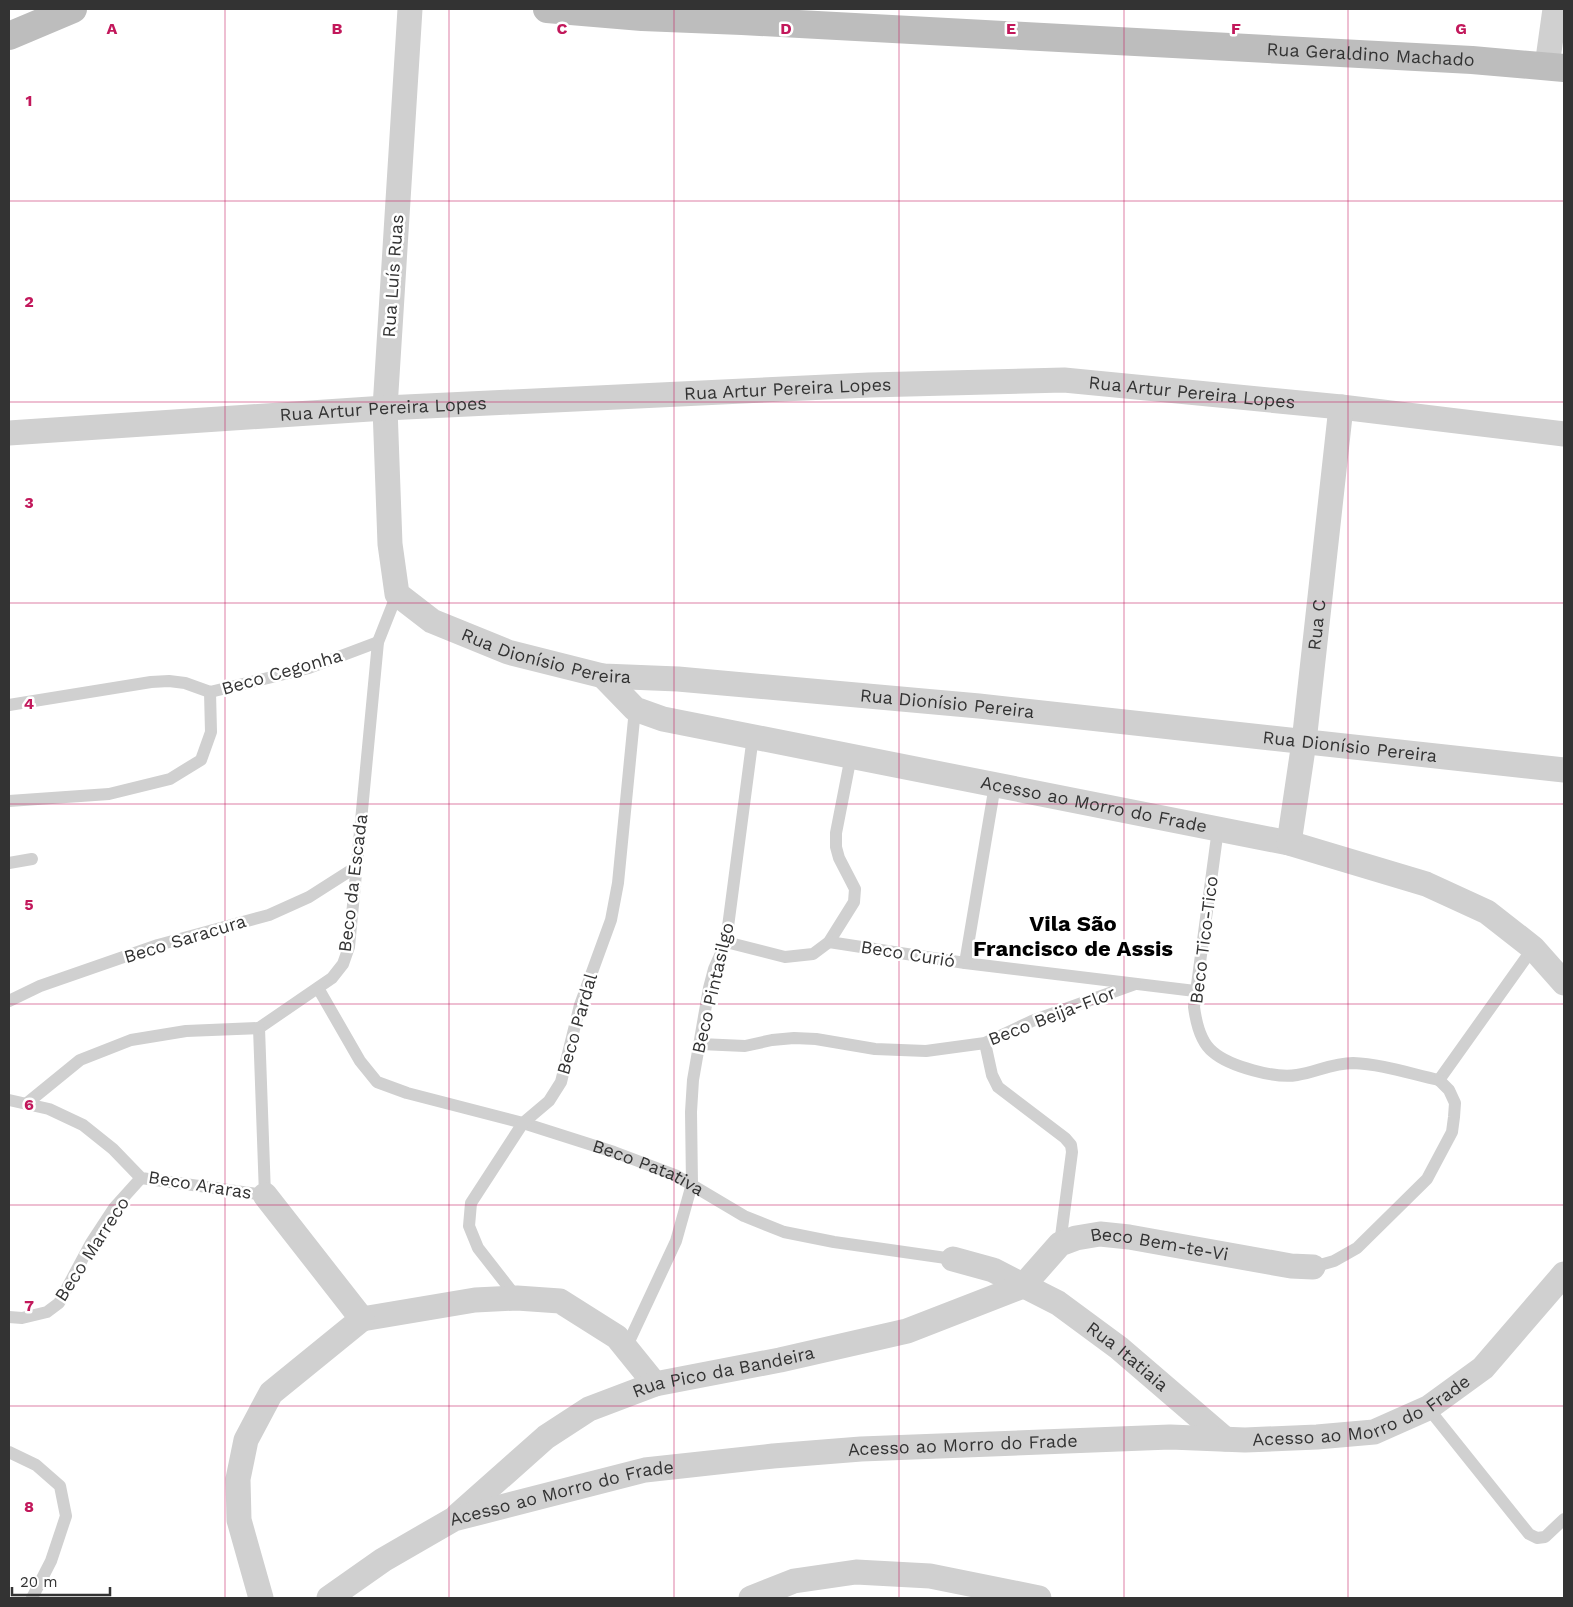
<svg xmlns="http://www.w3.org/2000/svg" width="1573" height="1607" viewBox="0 0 1573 1607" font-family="'Work Sans',sans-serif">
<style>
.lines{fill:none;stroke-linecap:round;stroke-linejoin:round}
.lane{stroke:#d0d0d0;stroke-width:12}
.street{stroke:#d0d0d0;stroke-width:25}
.secondary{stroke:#bdbdbd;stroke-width:28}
.grid{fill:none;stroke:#c2185b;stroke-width:1;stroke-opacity:0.55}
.labels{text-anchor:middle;stroke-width:5;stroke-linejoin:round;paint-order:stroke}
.street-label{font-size:18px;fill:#333;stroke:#fff}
.district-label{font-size:22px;font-weight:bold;fill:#000;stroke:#fff}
.grid-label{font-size:16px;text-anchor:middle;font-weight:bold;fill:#c2185b;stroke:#fff;stroke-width:5;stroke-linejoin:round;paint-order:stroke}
</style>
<rect width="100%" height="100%" fill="#fff"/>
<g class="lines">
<!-- lane -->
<g class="lane">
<path d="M9,705L151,682L169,681L185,683L210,692L309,668L378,642"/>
<path d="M9,801L109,794L170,779L201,760L211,732L210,692"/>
<path d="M1218,829L1194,1007C1196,1022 1200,1042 1213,1052C1229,1066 1275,1079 1297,1075C1316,1072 1333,1063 1353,1063C1382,1064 1411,1074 1439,1080"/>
<path d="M9,863L32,859"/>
<path d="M726,942L785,957L813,954L829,942L854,902L855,889L839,858L836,847V833L851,756"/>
<path d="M829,942L965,963L1195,991"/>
<path d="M965,963L995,785"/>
<path id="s1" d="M318,988L360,1061L377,1082L407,1093L523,1123L614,1152L675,1175L744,1216L784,1232L834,1242L953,1259"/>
<path d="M9,1001L40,986L158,945L269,915L309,897L356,867"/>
<path d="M985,1043L992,1075L998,1087L1065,1138L1071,1145L1072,1152L1060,1244"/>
<path d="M700,1044L745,1046L772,1040L794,1038L816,1039L875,1049L926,1051L985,1043L1032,1021L1135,984"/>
<path d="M1439,1080L1533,948"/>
<path d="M9,1100L49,1109L83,1125L113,1149L141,1178L265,1195L259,1028L332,978L343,964L349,947L378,642L397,594"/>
<path d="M26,1104L80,1060L131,1040L186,1031L259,1028"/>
<path d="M1313,1267L1334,1261L1357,1248L1427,1179L1452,1132L1454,1117L1455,1103L1449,1090L1439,1080"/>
<path d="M517,1298L478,1248L469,1226L471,1203L523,1123L549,1101L561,1082L580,1005L611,920L618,883L635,709"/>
<path d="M9,1317L22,1318L47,1312L59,1303L91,1243L114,1208L141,1178"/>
<path d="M626,1348L676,1241L692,1184L691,1112L693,1080L709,988L714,969L726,942L753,736"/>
<path d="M1428,1408L1529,1534L1537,1538L1545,1537L1564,1519"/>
<path d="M9,1452L36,1465L60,1486L66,1516L51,1561L32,1598"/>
</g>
<!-- street -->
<g class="street">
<path id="s2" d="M410,9L385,408L390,544L397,594L432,621L508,652L603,676L678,679L979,706L1564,770"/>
<path d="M1547,66L1555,9"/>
<path id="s3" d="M9,433L385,408L869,385L1064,380L1341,407L1564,434"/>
<path id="s4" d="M603,676L635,709L663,719L1289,843L1426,884L1487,912L1533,948L1564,983"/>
<path id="s5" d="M1289,843L1304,742L1341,407"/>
<path id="s6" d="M953,1259L993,1270L1058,1303L1119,1348L1225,1439"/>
<path d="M362,1319L475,1300L517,1298L560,1301L617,1337L655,1384"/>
<path id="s7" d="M458,1515L546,1437L589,1409L655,1384L780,1360L907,1331L1023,1286L1060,1244L1076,1238L1100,1234L1129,1237L1291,1266L1313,1267"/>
<path d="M261,1598L239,1520L238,1479L246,1440L271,1393L362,1319L265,1195"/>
<path id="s8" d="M329,1598L383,1560L454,1519L645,1470L773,1456L861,1449L1170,1437L1245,1440L1317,1437L1374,1432L1428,1408L1483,1368L1564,1274"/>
<path d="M751,1598L794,1581L856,1572L930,1576L1039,1598"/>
</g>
<!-- secondary -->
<g class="secondary">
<path id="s9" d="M547,9L642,17L742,21L1472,60L1564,68"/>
<path d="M9,36L73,9"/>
</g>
</g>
<!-- grid -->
<path class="grid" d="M225,9V1598M449,9V1598M674,9V1598M899,9V1598M1124,9V1598M1348,9V1598M9,201H1564M9,402H1564M9,603H1564M9,804H1564M9,1004H1564M9,1205H1564M9,1406H1564"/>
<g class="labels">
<!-- street labels -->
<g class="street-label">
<text dy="6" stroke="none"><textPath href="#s9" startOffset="825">Rua Geraldino Machado</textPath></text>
<text transform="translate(393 276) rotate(-86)" y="6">Rua Luís Ruas</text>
<text dy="6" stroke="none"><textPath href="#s3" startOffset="780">Rua Artur Pereira Lopes</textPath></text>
<text dy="6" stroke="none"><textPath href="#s3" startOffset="1185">Rua Artur Pereira Lopes</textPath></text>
<text dy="6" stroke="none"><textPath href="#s3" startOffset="375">Rua Artur Pereira Lopes</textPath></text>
<text dy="6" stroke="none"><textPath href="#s5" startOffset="220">Rua C</textPath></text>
<text dy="6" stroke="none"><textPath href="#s2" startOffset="751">Rua Dionísio Pereira</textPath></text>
<text transform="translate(282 672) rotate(-16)" y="6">Beco Cegonha</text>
<text dy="6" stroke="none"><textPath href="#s2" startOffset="1156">Rua Dionísio Pereira</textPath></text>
<text dy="6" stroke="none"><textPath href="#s2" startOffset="1561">Rua Dionísio Pereira</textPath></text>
<text dy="6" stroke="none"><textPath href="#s4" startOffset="515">Acesso ao Morro do Frade</textPath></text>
<text transform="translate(353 883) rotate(-83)" y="6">Beco da Escada</text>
<text transform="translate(185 939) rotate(-17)" y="6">Beco Saracura</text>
<text transform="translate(1204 940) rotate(-83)" y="6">Beco Tico-Tico</text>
<text transform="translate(908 954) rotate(9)" y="6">Beco Curió</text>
<text transform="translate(713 988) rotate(-77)" y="6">Beco Pintasilgo</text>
<text transform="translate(1052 1016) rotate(-21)" y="6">Beco Beija-Flor</text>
<text transform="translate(577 1024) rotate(-74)" y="6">Beco Pardal</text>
<text dy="6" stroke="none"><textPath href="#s1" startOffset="396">Beco Patativa</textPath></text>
<text transform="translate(200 1185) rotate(9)" y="6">Beco Araras</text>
<text dy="6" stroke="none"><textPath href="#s7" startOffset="779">Beco Bem-te-Vi</textPath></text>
<text transform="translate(92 1249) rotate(-57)" y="6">Beco Marreco</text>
<text dy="6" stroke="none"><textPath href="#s6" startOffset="202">Rua Itatiaia</textPath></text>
<text dy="6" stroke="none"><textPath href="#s7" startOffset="309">Rua Pico da Bandeira</textPath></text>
<text dy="6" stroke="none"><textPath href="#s8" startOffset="1069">Acesso ao Morro do Frade</textPath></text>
<text dy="6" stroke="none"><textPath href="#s8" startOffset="664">Acesso ao Morro do Frade</textPath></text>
<text dy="6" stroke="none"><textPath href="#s8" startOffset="259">Acesso ao Morro do Frade</textPath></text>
</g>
<!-- district labels -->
<g class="district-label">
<text x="1073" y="931">Vila São<tspan x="1073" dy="25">Francisco de Assis</tspan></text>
</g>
</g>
<g class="grid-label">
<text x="112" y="34">A</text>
<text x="337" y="34">B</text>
<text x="562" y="34">C</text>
<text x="786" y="34">D</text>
<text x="1011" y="34">E</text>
<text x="1236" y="34">F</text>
<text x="1461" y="34">G</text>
<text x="29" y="106">1</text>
<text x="29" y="307">2</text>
<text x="29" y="508">3</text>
<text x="29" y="709">4</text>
<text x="29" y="910">5</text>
<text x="29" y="1110">6</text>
<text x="29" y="1311">7</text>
<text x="29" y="1512">8</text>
</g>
<!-- border -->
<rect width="1573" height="1607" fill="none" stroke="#333333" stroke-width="20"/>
<!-- scale -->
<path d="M12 1587v8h98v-8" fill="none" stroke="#333333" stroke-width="2.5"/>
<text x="20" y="1587" font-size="15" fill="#333333" stroke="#ffffff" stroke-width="4" paint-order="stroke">20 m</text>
</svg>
